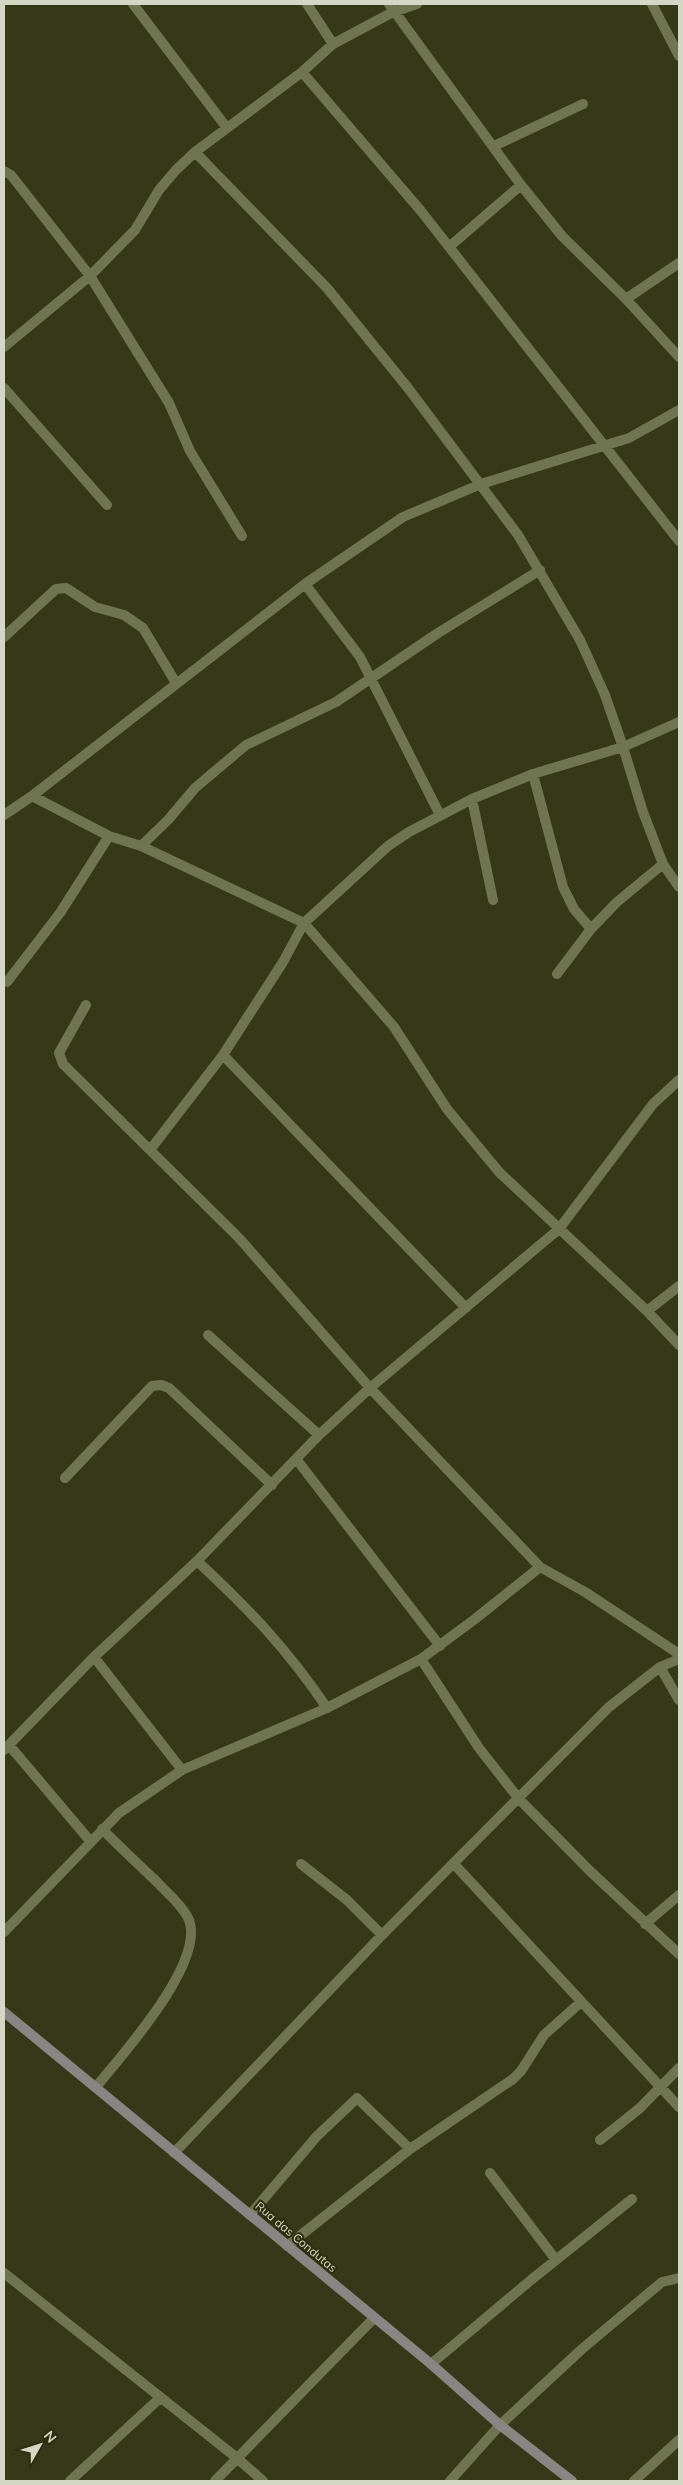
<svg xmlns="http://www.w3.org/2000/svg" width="683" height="2485" viewBox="0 0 683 2485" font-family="Mulish,sans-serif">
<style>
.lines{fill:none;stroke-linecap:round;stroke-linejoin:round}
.street{stroke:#6f7552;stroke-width:10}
.secondary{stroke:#878683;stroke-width:10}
.labels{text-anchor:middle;stroke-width:4;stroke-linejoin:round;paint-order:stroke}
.street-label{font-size:12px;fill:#d4d7c4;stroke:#2b2f0e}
</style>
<rect width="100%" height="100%" fill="#353919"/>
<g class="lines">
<!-- street -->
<path class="street" d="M133,4L227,128
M307,4L333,44
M389,4L521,185L562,236L626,299L679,357
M652,4L679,56
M302,72L421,211L679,541
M494,146L583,104
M195,152L327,288L408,388L518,535L580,640L605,695L623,747L643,812L663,864L679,887
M4,171L11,175L90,276L169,403L190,451L242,536
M449,247L521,185
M626,299L679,263
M4,347L90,276L135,230L159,190L176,170L195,152L302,72L333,44L393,12L417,4
M4,388L107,505
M305,584L360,657L440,815
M4,637L56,589L66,588L95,607L124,615L143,628L176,683
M533,774L563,887L574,909L591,929
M32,796L109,836L141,846L304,923L394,1027L447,1109L499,1172L647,1311L679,1345
M472,799L493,900
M4,815L32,796L305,584L403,517L481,484L629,438L679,410
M141,846L168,820L195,788L246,745L336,702L438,633L540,570
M557,974L591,929L617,902L663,864
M7,982L60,913L109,836
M86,1005L59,1053L63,1064L239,1238L370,1388L540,1567L585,1592L679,1654
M223,1055L466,1308
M150,1150L223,1055L283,962L304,923L388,846L409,832L472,799L533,774L623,747L679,722
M647,1311L679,1286
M208,1335L319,1435
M297,1460L440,1646
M65,1478L152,1386L161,1385L169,1388L272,1485
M197,1561C249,1609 288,1650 327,1708
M94,1657L182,1770
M421,1659L479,1748L519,1799L591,1872L679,1954
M679,1659L660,1667L679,1700
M9,1745L91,1842
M4,1750L94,1657L197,1561L319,1435L370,1388L559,1229L653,1104L679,1080
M301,1864L347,1900L382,1935
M454,1864L679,2107
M645,1924L679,1895
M4,1932L119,1813L182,1770L327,1708L421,1659L475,1619L540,1567
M96,2087C122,2055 211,1957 187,1916C180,1903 167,1893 157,1882C139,1865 120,1847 102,1829
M600,2140L640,2108L679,2068
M174,2153L382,1935L609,1707L660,1667
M490,2173L556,2260
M250,2215L317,2136L357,2098L410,2149
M287,2246L410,2149L513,2079L521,2071L544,2035L581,2002
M4,2273L237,2458L263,2481
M431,2364L531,2280L632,2199
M70,2481L160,2398
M215,2481L374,2318
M450,2481L500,2425L582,2349L662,2282L679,2278
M634,2481L679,2440"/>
<!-- secondary -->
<path class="secondary" d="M4,2012L431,2364L500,2425L572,2481"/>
</g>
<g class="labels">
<!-- street labels -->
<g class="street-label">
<text transform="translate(296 2237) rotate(40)" y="4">Rua das Condutas</text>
</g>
</g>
<!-- border -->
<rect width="683" height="2485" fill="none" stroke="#d4d7c4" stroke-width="10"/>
<!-- north arrow -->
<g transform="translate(40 2445) rotate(51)" stroke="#2b2f0e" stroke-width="4" paint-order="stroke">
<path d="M0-4L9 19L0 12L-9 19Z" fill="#d4d7c4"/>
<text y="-8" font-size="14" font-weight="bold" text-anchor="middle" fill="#d4d7c4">N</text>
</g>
</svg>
